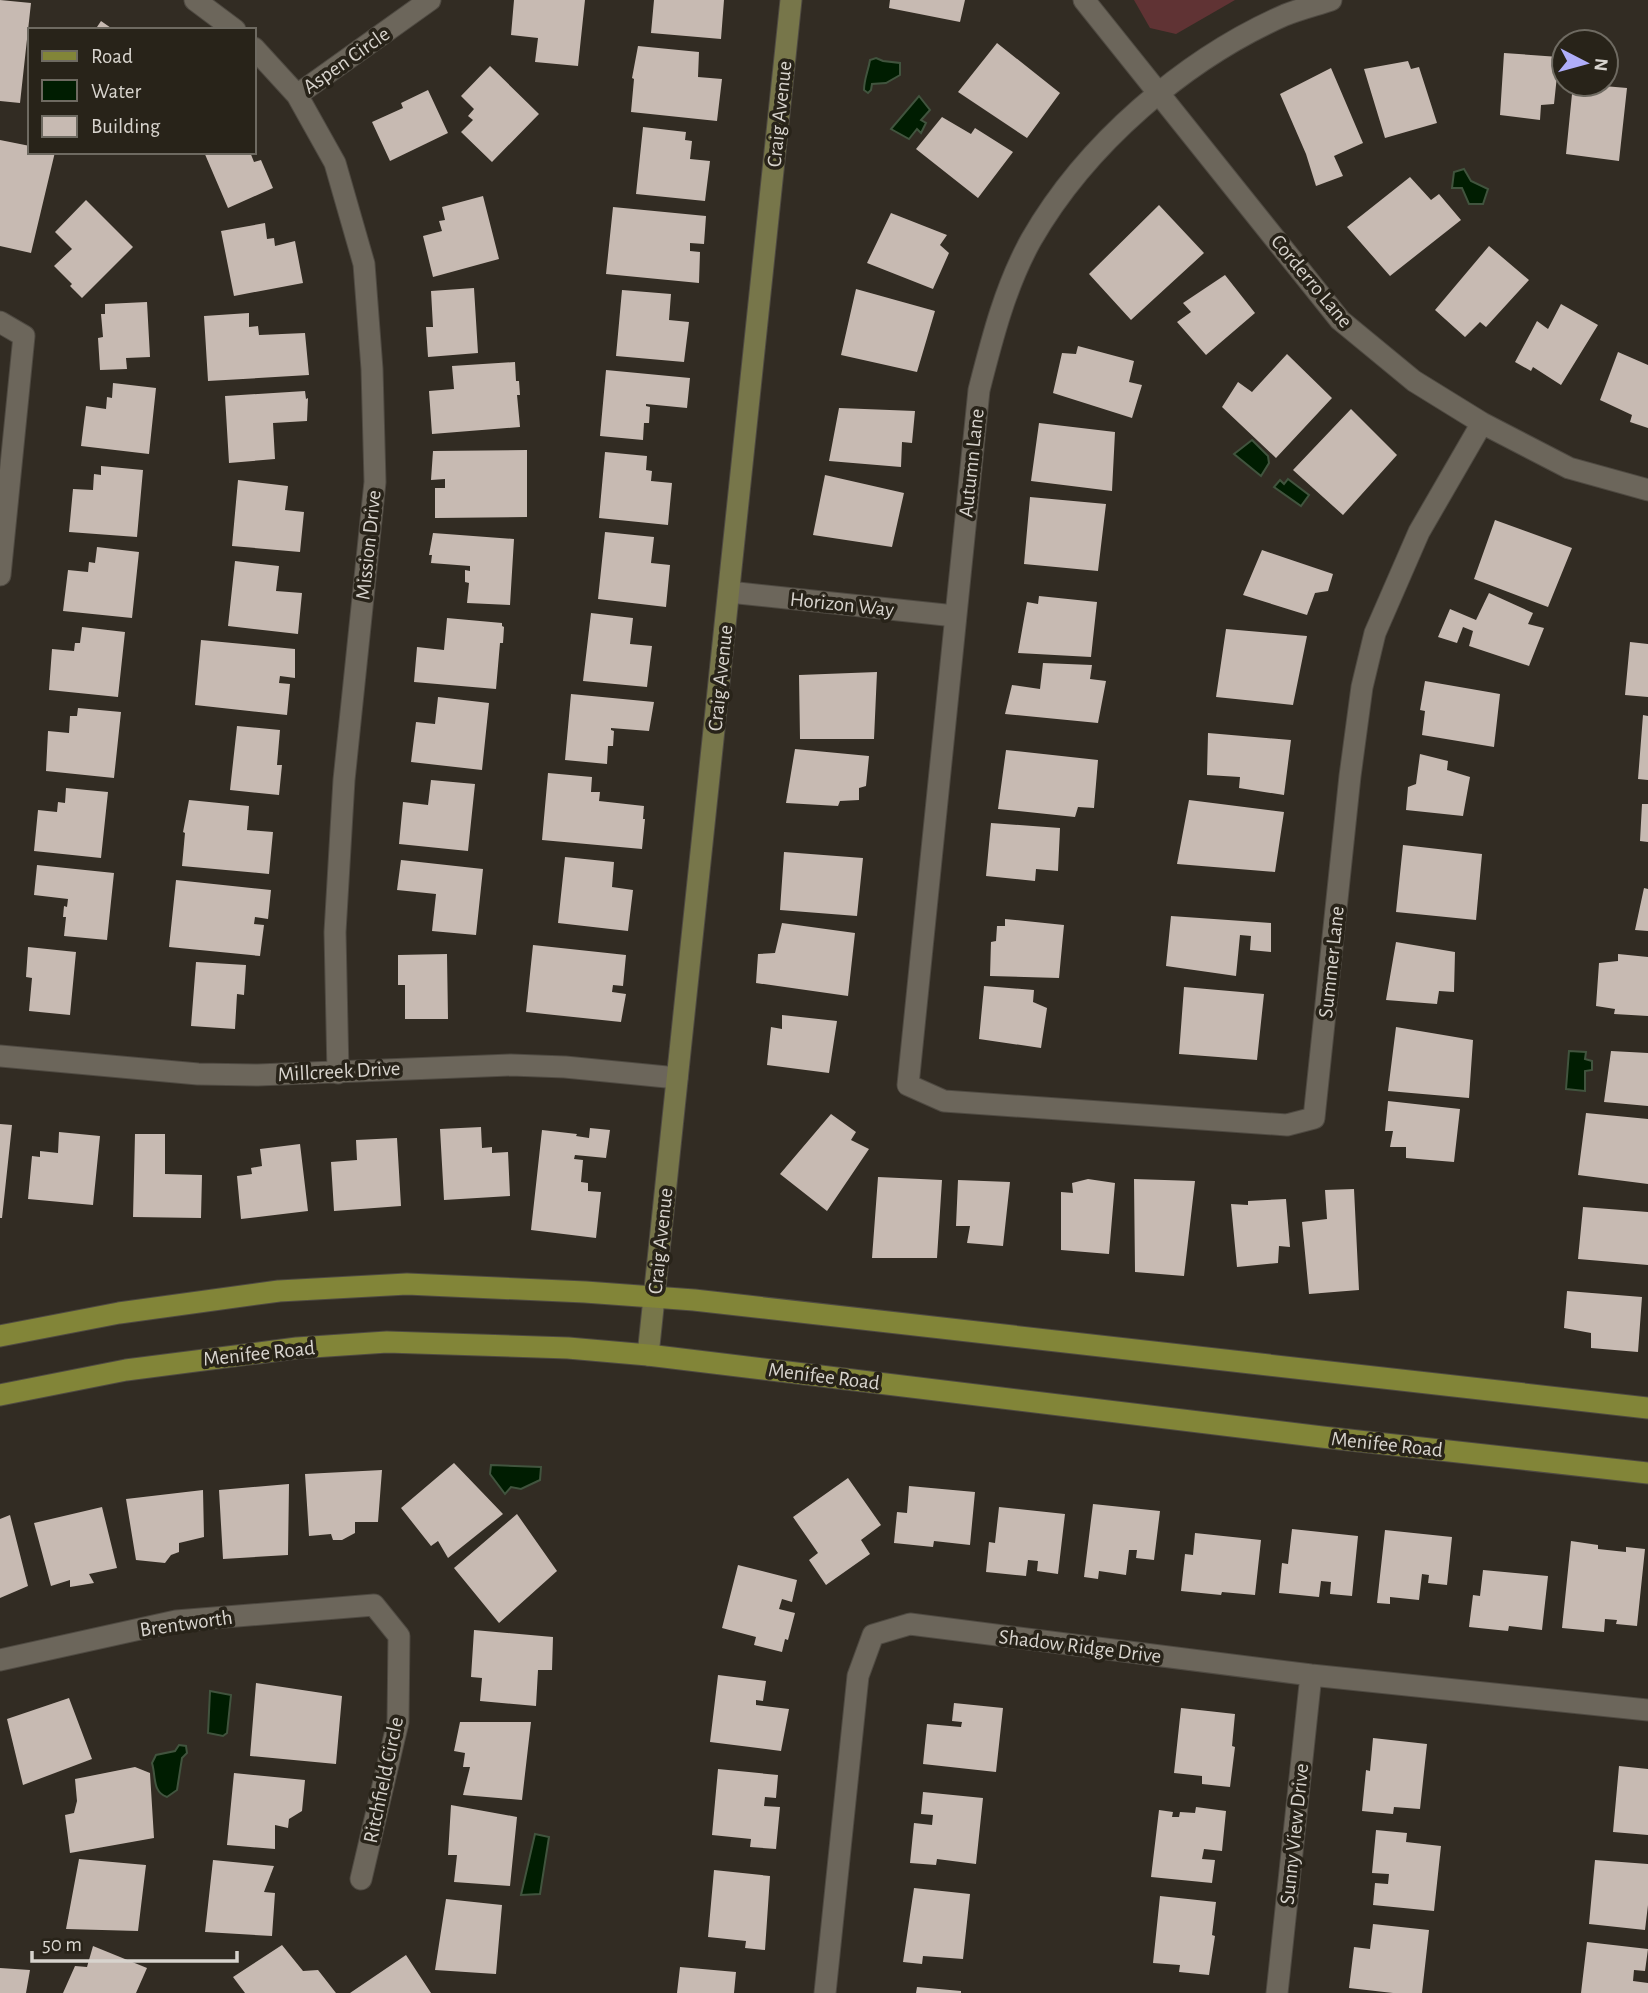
<svg xmlns="http://www.w3.org/2000/svg" width="1648" height="1993" viewBox="0 0 1648 1993" font-family="'Alegreya Sans',sans-serif">
<style>
.green{fill:#603334}
.water{fill:#001d01;stroke:#41543e;stroke-width:2}
.building{fill:#c7bab2}
.lines{fill:none;stroke-linecap:round;stroke-linejoin:round}
.street-casing{stroke:#4f4a42;stroke-width:23}
.secondary-casing{stroke:#4f4a42;stroke-width:23}
.primary-casing{stroke:#4f4a42;stroke-width:23}
.street{stroke:#6c665b;stroke-width:21}
.secondary{stroke:#77764a;stroke-width:21}
.primary{stroke:#828538;stroke-width:21}
.labels{text-anchor:middle;stroke-width:7;stroke-linejoin:round;paint-order:stroke}
.street-label{font-size:21px;fill:#d8d4ce;stroke:#282319}
</style>
<rect width="100%" height="100%" fill="#322c23"/>
<!-- green -->
<path class="green" d="M1134,0H1235L1176,34L1150,28Z"/>
<!-- water -->
<path class="water" d="M876,58L883,61L900,63V75L886,83L872,84L871,90L868,93L864,90C864,79 868,72 870,60Z
M919,96L930,110L921,120L926,123L921,133L917,129L909,139L891,129Z
M1464,169L1471,181L1488,189L1483,204H1469L1462,188H1452L1454,172Z
M1252,440L1268,456L1269,463L1261,476L1234,454Z
M1288,479L1309,495L1301,506L1274,487L1280,480L1284,484Z
M1569,1051L1586,1052L1585,1059L1592,1061V1070L1585,1071V1091L1566,1089Z
M491,1465L541,1467L540,1480L521,1489L511,1487L505,1494L490,1474Z
M210,1691L231,1695L227,1733L223,1736L208,1733Z
M179,1745L186,1746L187,1753L182,1758L177,1790L167,1797C152,1792 156,1776 152,1763L156,1755L175,1751Z
M535,1834L549,1837L540,1894L521,1895Z"/>
<!-- building -->
<path class="building" d="M0,0L31,3L20,103L0,101Z
M514,0H585L578,66L535,62L538,38L511,35Z
M654,0H724L721,39L651,33Z
M890,0H965L960,22L889,8Z
M101,21L114,30H95Z
M997,43L1060,93L1027,138L958,92Z
M638,46L699,52L698,77L722,79L717,121L631,112L634,79L632,78Z
M1504,53L1559,57L1554,104L1541,105L1540,120L1500,115Z
M1408,61L1411,69L1419,67L1437,123L1385,138L1364,69Z
M490,66L539,114L492,162L461,132L473,120L468,116L474,109L461,96Z
M1331,68L1363,143L1334,156L1343,176L1316,186L1306,154L1280,94Z
M1573,84H1604V86L1627,88L1619,161L1566,154Z
M428,90L448,133L390,161L372,122L403,108L401,103Z
M942,117L971,134L975,128L1013,152L978,198L916,149Z
M643,127L686,132L685,140L692,141L690,159L710,161L705,201L636,194Z
M0,140L30,146V152H55L31,253L0,246Z
M204,152H250L254,162L261,160L273,188L228,208Z
M1410,177L1431,200L1439,194L1461,220L1390,276L1347,227Z
M483,196L499,259L433,277L423,236L442,231L439,221L445,220L442,207Z
M86,200L133,247L82,298L70,286L72,284L54,266L72,249L55,232Z
M1159,205L1204,253L1131,320L1089,274Z
M613,207L706,216L704,244L690,243V251L700,252L699,283L606,274Z
M891,213L947,235L940,245L949,253L933,289L867,263Z
M265,223L267,239L274,238L275,246L295,241L303,283L234,296L221,231Z
M1489,246L1529,280L1486,327L1480,322L1465,337L1435,310Z
M1225,275L1255,313L1206,355L1177,322L1191,312L1183,303Z
M474,288L478,353L428,357L426,327H433L431,291Z
M856,289L935,311L917,372L841,355Z
M622,290L671,294L669,320L689,322L684,362L616,356Z
M147,302L150,357L126,358L127,369L100,370L98,338L103,337L101,314H105V304Z
M1561,304L1598,325L1561,385L1533,367L1531,371L1515,362L1537,321L1548,329Z
M249,313V327L258,326L259,335L305,333L309,375L208,381L204,316Z
M1078,346L1134,361L1129,382L1142,385L1132,418L1053,393L1062,353L1076,354Z
M1618,352L1648,365V428L1630,422L1632,415L1600,400Z
M1287,354L1332,398L1276,458L1222,407L1238,382L1252,392Z
M515,362L516,381H519L520,395H517L520,427L432,434L429,391L454,389L452,366Z
M606,370L690,378L687,408L646,404V406L650,407L649,423H644L643,440L600,436Z
M113,383L156,388L149,454L81,446L86,406L106,409L107,397L112,398Z
M305,391L306,399L308,398L307,421L273,423L275,459L229,463L225,396Z
M839,408L915,411L912,443L902,442L901,467L829,461Z
M1351,409L1397,455L1343,515L1293,470Z
M1039,423L1115,432L1112,491L1031,481Z
M527,450V517L435,518V488H445V479L431,480L433,451Z
M605,452L647,456L646,470L652,471L651,481L672,483L668,525L599,518Z
M101,466L143,470L137,537L69,532L73,489L93,490L94,474L101,475Z
M825,475L904,493L892,547L813,535Z
M238,480L288,486L285,510L304,512L300,552L232,546Z
M1030,497L1106,504L1098,571L1024,564Z
M1495,520L1572,548L1548,607L1474,579Z
M605,532L654,537L651,563L670,565L666,607L598,599Z
M433,533L514,539L510,605L467,603L469,583L465,582V570L470,571V566L431,563L432,555H429Z
M97,547L139,552L132,618L63,611L68,570L88,572L89,562L95,563Z
M1262,550L1333,574L1328,591L1315,593L1307,615L1243,595Z
M235,561L279,566L276,591L302,593L298,634L228,626Z
M1489,593L1533,613L1528,624L1544,628L1529,666L1469,646L1473,631L1463,627L1457,643L1438,637L1450,609L1476,620Z
M1039,596L1097,602L1091,657L1018,653L1027,602L1038,604Z
M591,613L633,618L630,644L652,646L647,687L583,681Z
M447,618L502,623V626L504,627L503,643H500L496,689L414,682L417,647L444,650Z
M82,627L125,632L118,697L49,690L52,649L74,651L75,643H80Z
M1226,629L1307,636L1293,705L1216,697Z
M201,640L295,649V678L280,676L279,683L290,684L287,715L195,705Z
M1630,642L1648,644V697L1625,695Z
M1043,663L1092,665L1090,679L1106,681L1098,723L1005,714L1012,685L1040,689Z
M877,672L874,739H800L799,675Z
M1425,681L1500,694L1494,747L1422,735L1425,711L1420,710Z
M571,694L654,702L649,731L611,728V730L614,731L613,746H608L607,764L565,760Z
M438,697L489,703L482,770L411,762L416,722L435,724Z
M78,708L121,712L114,778L46,771L48,731L69,733L70,716H77Z
M1643,715L1648,716V780L1638,779Z
M237,726L280,730L277,765H282L279,795L230,790Z
M1208,733L1291,740L1284,795L1239,788L1240,777L1207,775Z
M795,749L869,756L866,786L859,788V800L840,801L838,806L786,803Z
M1006,750L1098,760L1094,808L1078,807L1075,817L998,809Z
M1420,754L1448,761L1447,770L1470,777L1463,816L1406,810L1408,787L1416,784Z
M548,773L592,777L591,792H600L599,801L644,806L643,819H645L642,849L542,840Z
M431,780L475,784L468,851L399,844L403,802L428,805Z
M66,788L108,792L101,858L34,851L38,810L57,812L58,802L65,803Z
M189,800L249,806L247,830L273,832L269,874L182,866L185,833L183,832Z
M1189,800L1284,812L1275,872L1177,864Z
M1642,804H1648V842L1640,841Z
M991,823L1060,828L1058,871L1036,869L1035,881L986,876Z
M1403,845L1482,854L1476,920L1396,912Z
M784,852L863,858L857,916L780,910Z
M565,857L614,862L612,887L633,890L628,931L558,923Z
M401,860L483,869L476,935L432,931L436,894L397,890Z
M37,865L114,873L107,940L64,936L66,917H63L64,906L67,907L68,899L34,895Z
M176,880L271,890L268,919L255,917L254,924L264,925L260,956L169,947Z
M1644,888L1648,889V931L1635,930Z
M1171,916L1271,923V952L1250,950L1251,936L1240,935L1236,976L1166,966Z
M1005,919L1064,925L1059,978L990,976L991,942L996,941L997,926H1005Z
M782,923L855,933L848,996L756,983L758,954L775,953Z
M1396,942L1455,952L1454,992L1439,991L1437,1004L1386,1000Z
M533,945L626,955L623,986L613,985L612,992L626,994L621,1022L526,1012Z
M28,947L76,952L70,1015L29,1011L32,978L26,977Z
M447,954L448,1019H405V985H398V955Z
M1618,954L1648,957V1016L1614,1014L1615,1009L1596,1006L1599,963L1618,961Z
M196,962L246,965L244,995L237,994L235,1029L191,1026Z
M984,986L1034,990L1033,1002L1047,1008L1041,1048L979,1039Z
M1184,987L1264,994L1257,1060L1179,1054Z
M782,1015L837,1021L829,1073L767,1065L771,1027L782,1029Z
M1396,1027L1473,1040L1469,1098L1388,1091Z
M1611,1051L1648,1053V1106L1604,1102Z
M1388,1101L1460,1109L1454,1162L1406,1158V1147H1390L1393,1131H1385Z
M1586,1113L1648,1119V1184L1578,1175Z
M831,1114L856,1132L851,1140L869,1149L827,1211L780,1174Z
M0,1124L12,1125L2,1218H0Z
M481,1127L482,1148L492,1147V1153L508,1152L510,1196L444,1200L440,1129Z
M590,1128L610,1130L606,1158L575,1155L574,1159L583,1160L581,1182L588,1183V1191L601,1192L596,1238L531,1230L542,1130L577,1134L576,1136L589,1138Z
M59,1132L100,1136L93,1205L28,1199L32,1156L40,1157V1151L58,1153Z
M135,1134H165V1174L202,1175L201,1218L133,1217Z
M397,1138L401,1206L334,1211L331,1162L357,1160L356,1140Z
M300,1144L308,1211L241,1219L237,1176L252,1174L251,1168L262,1166L260,1149Z
M878,1177L942,1180L937,1258H872Z
M1088,1179L1115,1183L1109,1254L1061,1250V1192L1073,1193L1072,1183Z
M1134,1179L1195,1181L1184,1276L1135,1272Z
M958,1180L1010,1182L1003,1246L967,1243L970,1226H956Z
M1354,1189L1359,1290L1309,1294L1302,1222L1327,1219L1325,1190Z
M1286,1199L1290,1247L1279,1246L1278,1263L1237,1267L1231,1204L1248,1205V1201Z
M1583,1207L1648,1212V1265L1578,1259Z
M1567,1291L1642,1297L1638,1352L1591,1348V1333L1564,1328Z
M454,1463L503,1514L448,1558L438,1541L431,1546L401,1508Z
M382,1470L378,1522H355V1533L342,1540H333L331,1534L309,1536L305,1474Z
M848,1478L881,1525L861,1540L870,1554L826,1585L809,1560L818,1553L793,1517Z
M289,1484L288,1555L223,1559L219,1490Z
M909,1486L975,1492L970,1545L934,1541L933,1547L894,1543L897,1512L907,1513Z
M203,1490L204,1537L179,1543V1552L171,1555L165,1563L136,1560L126,1499Z
M1093,1504L1160,1511L1154,1560L1136,1558L1137,1550H1129L1126,1575L1099,1571L1098,1579L1084,1577Z
M102,1507L117,1568L89,1574L94,1583L70,1587V1580L51,1586L34,1523Z
M999,1507L1065,1514L1058,1574L1037,1571L1038,1561L1028,1560L1026,1576L986,1572L989,1542L995,1543Z
M517,1514L557,1571L499,1623L454,1568Z
M10,1515L28,1586L0,1598V1519Z
M1292,1529L1358,1536L1352,1596L1330,1594L1331,1582L1321,1581L1319,1597L1279,1593L1282,1563L1288,1564Z
M1385,1530L1452,1537L1447,1585L1428,1583L1429,1575L1422,1574L1419,1600L1390,1597V1604L1377,1603Z
M1195,1533L1261,1540L1255,1595L1222,1592L1221,1595L1181,1591L1185,1554L1193,1555Z
M1571,1541L1598,1545V1549L1626,1552V1547L1645,1549L1637,1626L1616,1624L1617,1620L1605,1619L1604,1632L1562,1628Z
M738,1565L797,1580L792,1602L782,1599L779,1609L795,1613L788,1640L785,1639L782,1652L754,1645L756,1637L722,1628Z
M1483,1570L1548,1576L1542,1630L1509,1626L1508,1631L1469,1627L1473,1595L1480,1596Z
M474,1630L553,1637L552,1670H538L536,1706L480,1701L482,1678L471,1677Z
M718,1675L766,1681L763,1701L756,1700V1705L789,1709L781,1751L710,1742Z
M256,1683L342,1696L336,1764L250,1756Z
M69,1698L92,1759L23,1785L7,1719Z
M954,1703L1003,1708L996,1772L923,1764L927,1724L961,1727L962,1722L952,1721Z
M1181,1708L1235,1714L1232,1746L1235,1747L1230,1787L1202,1784V1776L1174,1773Z
M460,1722H531L522,1800L463,1795L470,1767H463L465,1753L454,1751Z
M1373,1738L1427,1744L1420,1809L1394,1807L1393,1814L1362,1811L1366,1770L1370,1771Z
M1619,1766L1648,1769V1835L1613,1832Z
M135,1767L150,1773L154,1838L70,1853L65,1815L74,1813L77,1801L75,1779Z
M718,1769L778,1775L776,1798L765,1797L764,1806L780,1807L776,1849L750,1847L751,1839L712,1835Z
M234,1773L305,1780L302,1811L289,1819L288,1828L275,1825V1849L227,1845Z
M923,1792L983,1798L976,1864L937,1859L936,1865L910,1863L914,1823L932,1825L933,1815L921,1814Z
M451,1805L517,1817L510,1886L454,1882L457,1855H448Z
M1196,1807L1226,1811L1222,1851L1204,1849L1202,1859L1215,1860L1212,1883L1151,1877L1159,1810L1173,1812L1172,1817H1179L1180,1812L1195,1813Z
M1376,1830L1407,1833L1406,1842L1441,1846L1434,1911L1373,1905L1375,1883L1388,1884L1389,1874L1372,1873Z
M79,1859L146,1865L138,1931L66,1929Z
M213,1860L274,1866L264,1892L275,1893L272,1936L205,1932Z
M1595,1860L1648,1864V1905L1645,1930L1589,1924Z
M714,1870L770,1876L765,1950L745,1948L746,1941L708,1937Z
M914,1888L970,1894L963,1959L923,1956L922,1964L903,1962Z
M1160,1896L1216,1902L1212,1935L1215,1936L1209,1975L1179,1972L1180,1965L1153,1963Z
M446,1899L502,1905L496,1974L435,1970Z
M1373,1924L1429,1930L1422,1993H1393L1349,1988L1354,1947L1370,1949Z
M1587,1942L1648,1949L1645,1971L1634,1970L1633,1981L1648,1983V1993H1581Z
M282,1945L303,1971L318,1970L336,1993H245L233,1977Z
M93,1946L147,1968L136,1993H63L75,1966L87,1967Z
M406,1955L431,1993H350Z
M680,1967L736,1972L734,1993H677Z
M0,1968L30,1970L26,1993H0Z
M917,1987L961,1991V1993H916Z"/>
<g class="lines">
<defs>
<path id="street" d="M195,0L235,30
M1084,0L1340,320L1414,381L1482,423L1569,468L1648,490
M1331,0C1316,5 1300,9 1285,15C1185,59 1086,144 1031,240C1005,287 992,339 979,390L908,1085L944,1101L1287,1125L1314,1118L1350,776L1362,687L1375,633L1419,532L1482,423
M254,48L297,95L335,163L364,264L372,369L375,482L344,780L335,932L338,1073
M297,95L430,0
M0,322L24,336L0,575
M729,592L955,616
M0,1056L198,1074L258,1075L511,1065L565,1067L677,1078
M0,1660L176,1621L374,1605L399,1636L398,1722L361,1879
M825,1993L858,1676L873,1635L910,1624L1311,1675L1648,1710
M1277,1993L1311,1675"/>
<path id="secondary" d="M648,1355L791,0"/>
<path id="primary" d="M0,1336L119,1313L279,1291L407,1284L585,1292L694,1300L1648,1408
M0,1395L126,1370L297,1348L387,1342L568,1348L648,1355L1322,1437L1648,1473"/>
</defs>
<!-- street casing -->
<use href="#street" class="street-casing"/>
<!-- secondary casing -->
<use href="#secondary" class="secondary-casing"/>
<!-- primary casing -->
<use href="#primary" class="primary-casing"/>
<!-- street -->
<use href="#street" class="street"/>
<!-- secondary -->
<use href="#secondary" class="secondary"/>
<!-- primary -->
<use href="#primary" class="primary"/>
</g>
<g class="labels">
<!-- street labels -->
<g class="street-label">
<text transform="translate(346 60) rotate(-35)" y="7">Aspen Circle</text>
<text transform="translate(779 114) rotate(-84)" y="7">Craig Avenue</text>
<text transform="translate(1312 281) rotate(50)" y="7">Corderro Lane</text>
<text transform="translate(971 463) rotate(-84)" y="7">Autumn Lane</text>
<text transform="translate(368 545) rotate(-84)" y="7">Mission Drive</text>
<text transform="translate(842 604) rotate(6)" y="7">Horizon Way</text>
<text transform="translate(720 678) rotate(-84)" y="7">Craig Avenue</text>
<text transform="translate(1331 962) rotate(-84)" y="7">Summer Lane</text>
<text transform="translate(339 1071) rotate(-3)" y="7">Millcreek Drive</text>
<text transform="translate(660 1241) rotate(-84)" y="7">Craig Avenue</text>
<text transform="translate(259 1353) rotate(-6)" y="7">Menifee Road</text>
<text transform="translate(824 1376) rotate(7)" y="7">Menifee Road</text>
<text transform="translate(1387 1444) rotate(6)" y="7">Menifee Road</text>
<text transform="translate(186 1623) rotate(-8)" y="7">Brentworth</text>
<text transform="translate(1080 1646) rotate(7)" y="7">Shadow Ridge Drive</text>
<text transform="translate(383 1780) rotate(-78)" y="7">Ritchfield Circle</text>
<text transform="translate(1294 1834) rotate(-84)" y="7">Sunny View Drive</text>
</g>
</g>
<!-- legend -->
<rect x="28" y="28" width="228" height="126" fill="#282319" stroke="#6e6a61" stroke-width="2"/>
<rect x="42" y="51" width="35" height="10" fill="#828538" stroke="#6e6a61" stroke-width="2"/>
<text x="91" y="63" font-size="21" fill="#d8d4ce">Road</text>
<rect x="42" y="80" width="35" height="21" fill="#001d01" stroke="#6e6a61" stroke-width="2"/>
<text x="91" y="98" font-size="21" fill="#d8d4ce">Water</text>
<rect x="42" y="116" width="35" height="21" fill="#c7bab2" stroke="#6e6a61" stroke-width="2"/>
<text x="91" y="133" font-size="21" fill="#d8d4ce">Building</text>
<!-- north arrow -->
<g transform="translate(1585 63) rotate(96)"><circle r="33" fill="#282319" stroke="#6e6a61" stroke-width="2"/>
<path d="M0-5L12 26L0 18L-12 26Z" fill="#b0aefa"/>
<text y="-10" font-size="19" font-weight="bold" text-anchor="middle" fill="#d8d4ce">N</text>
</g>
<!-- scale -->
<path d="M32 1951v10h205v-10" fill="none" stroke="#d8d4ce" stroke-width="3.5"/>
<text x="42" y="1951" font-size="21" fill="#d8d4ce" stroke="#282319" stroke-width="5" paint-order="stroke">50 m</text>
</svg>
